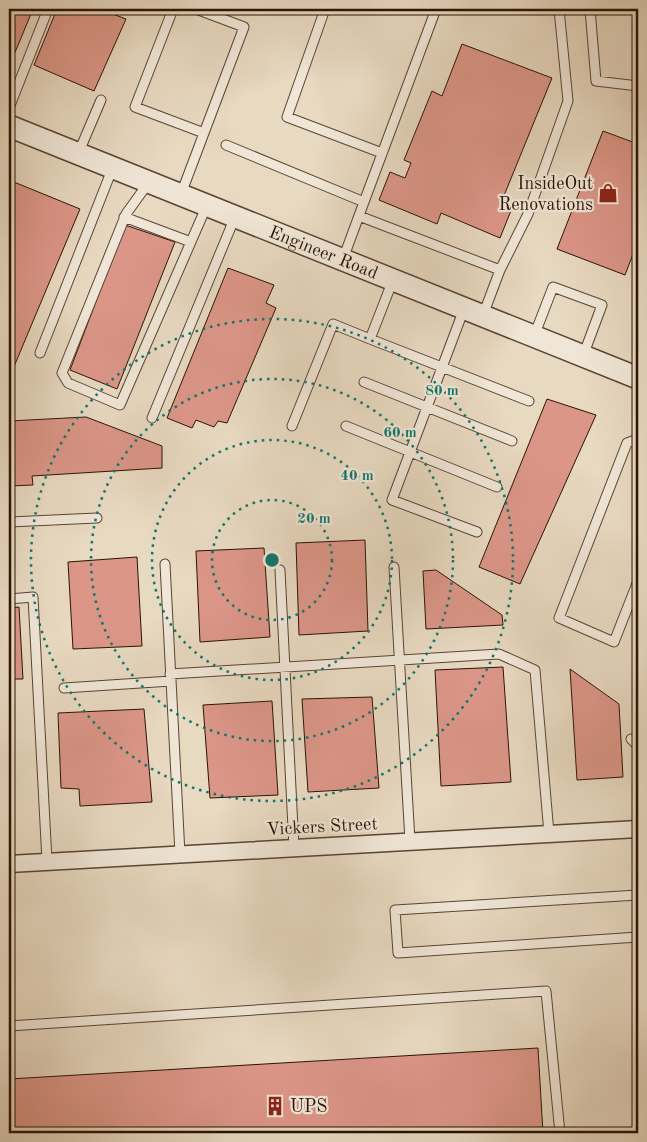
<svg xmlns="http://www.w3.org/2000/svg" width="647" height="1142" viewBox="0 0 647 1142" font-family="'Old Standard TT',serif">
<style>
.building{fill:#dc9688;stroke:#2a1304}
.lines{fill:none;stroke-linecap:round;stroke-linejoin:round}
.service-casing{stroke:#5a4433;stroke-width:11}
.minor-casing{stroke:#5a4433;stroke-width:19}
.tertiary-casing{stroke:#5a4433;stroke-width:24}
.service{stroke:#f0e6d7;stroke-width:9}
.minor{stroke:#f0e6d7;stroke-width:16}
.tertiary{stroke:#f0e6d7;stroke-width:21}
.ring{fill:none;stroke:#0f766e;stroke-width:2.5;stroke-dasharray:2.5 5}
.labels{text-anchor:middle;stroke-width:4.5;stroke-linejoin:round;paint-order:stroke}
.poi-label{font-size:18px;fill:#2a1304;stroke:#f0e6d7;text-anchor:end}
.street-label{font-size:18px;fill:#2a1304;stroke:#f0e6d7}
.centre{fill:#0f766e;stroke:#f0e6d7;stroke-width:2.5}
.ring-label{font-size:15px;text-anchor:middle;font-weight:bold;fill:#0f766e;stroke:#f0e6d7;stroke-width:4.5;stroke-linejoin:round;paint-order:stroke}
</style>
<rect width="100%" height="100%" fill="#e8d9c1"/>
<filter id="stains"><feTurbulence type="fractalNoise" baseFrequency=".004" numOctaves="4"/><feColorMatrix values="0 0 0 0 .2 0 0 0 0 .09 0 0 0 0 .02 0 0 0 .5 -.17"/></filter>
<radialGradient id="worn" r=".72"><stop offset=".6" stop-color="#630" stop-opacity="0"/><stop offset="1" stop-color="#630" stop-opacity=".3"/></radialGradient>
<!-- building -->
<path class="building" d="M9,9H33L11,62L9,61Z
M57,9H99L126,19L94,91L34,65Z
M462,44L552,78L503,198L514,203L500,238L441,213L437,224L379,200L390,172L405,178L411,163L404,160L432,91L442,96Z
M603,131L638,144V241L625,275L557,249Z
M9,180L80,209L13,369L9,367Z
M125,225L175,242L117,389L70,370Z
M228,268L274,285L266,303L276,308L227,423L218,421L214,427L196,420L192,428L167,418Z
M547,399L596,415L520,584L479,567Z
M86,417L162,446V468L32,476L33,485L9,486V421Z
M365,540L368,631L299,635L296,543Z
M264,548L270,637L200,642L196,551Z
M137,557L142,646L73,649L68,562Z
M436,570L502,615L503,625L426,629L423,571Z
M19,607L23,679H9V608Z
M503,667L511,782L441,786L435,670Z
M570,669L619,704L623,777L577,780Z
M372,697L379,788L308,792L302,699Z
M272,701L278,795L210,798L203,705Z
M144,709L152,802L80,806L79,789L61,788L58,713Z
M538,1048L543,1133H9V1079Z"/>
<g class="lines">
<defs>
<path id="service" d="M173,9L135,107L204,133
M325,9L287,117L382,153
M590,9L596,81L638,86
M9,108L48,9
M226,145L364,202L343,259
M78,154L101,100
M149,182L126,214L62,373L68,383L120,405L207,205
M181,194L244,27L196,9
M364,202L436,9
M359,216L500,270L483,315
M124,217L191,242
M500,270L528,214L568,101L559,9
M464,309L392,500L477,532
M534,336L553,287L602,305L583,356
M370,339L529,401
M40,353L113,167
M364,382L512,441
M152,418L235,217
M292,426L333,324L370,339L393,280
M346,426L497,487
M638,439L627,443L559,618L614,642L638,581
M9,522L97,518
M165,564L180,854
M394,567L410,841
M280,570L294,848
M9,599L33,597L47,861
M170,674L499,654L535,670L549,834
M64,688L171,681
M631,739L638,746
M638,895L395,910L398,953L638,937
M9,1026L546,991L560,1133"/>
<path id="minor" d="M9,864L638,829"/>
<g id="tertiary">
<path id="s1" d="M9,126L638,378"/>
</g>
</defs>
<!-- service casing -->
<use href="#service" class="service-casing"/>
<!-- minor casing -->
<use href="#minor" class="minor-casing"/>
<!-- tertiary casing -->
<use href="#tertiary" class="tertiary-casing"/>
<!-- service -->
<use href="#service" class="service"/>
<!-- minor -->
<use href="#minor" class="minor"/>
<!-- tertiary -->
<use href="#tertiary" class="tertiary"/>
</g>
<!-- distance rings -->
<g class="ring">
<circle cx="272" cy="560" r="60"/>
<circle cx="272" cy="560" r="120"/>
<circle cx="272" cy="560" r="181"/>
<circle cx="272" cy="560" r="241"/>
</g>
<!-- icons -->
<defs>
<symbol id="shop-bare" viewBox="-9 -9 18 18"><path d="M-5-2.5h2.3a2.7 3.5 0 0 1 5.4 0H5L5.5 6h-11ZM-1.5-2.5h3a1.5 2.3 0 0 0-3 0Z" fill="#8f2418" stroke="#f0e6d7" stroke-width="2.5" paint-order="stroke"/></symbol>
<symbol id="building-bare" viewBox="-9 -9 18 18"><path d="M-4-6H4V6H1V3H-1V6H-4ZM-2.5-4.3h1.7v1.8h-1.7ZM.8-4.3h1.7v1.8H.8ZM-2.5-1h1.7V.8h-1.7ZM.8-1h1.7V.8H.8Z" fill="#8f2418" stroke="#f0e6d7" stroke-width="2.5" paint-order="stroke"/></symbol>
</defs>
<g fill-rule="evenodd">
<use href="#shop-bare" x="594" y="179" width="28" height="28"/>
<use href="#building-bare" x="261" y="1092" width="28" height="28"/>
</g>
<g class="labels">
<!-- poi labels -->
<g class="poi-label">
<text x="593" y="189">InsideOut<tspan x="593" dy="21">Renovations</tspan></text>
<text x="290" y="1112" text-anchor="start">UPS</text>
</g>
<!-- street labels -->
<g class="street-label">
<text dy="6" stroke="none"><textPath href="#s1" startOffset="339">Engineer Road</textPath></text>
<text transform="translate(322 826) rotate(-3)" y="6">Vickers Street</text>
</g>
</g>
<circle cx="272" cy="560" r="8" class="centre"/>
<g class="ring-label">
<text x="442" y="395">80 m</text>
<text x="400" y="437">60 m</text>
<text x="357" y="480">40 m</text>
<text x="314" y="523">20 m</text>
</g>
<!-- margin -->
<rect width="647" height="1142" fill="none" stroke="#e8d9c1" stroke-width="30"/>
<rect x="10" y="10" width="627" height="1122" fill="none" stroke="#2a1304" stroke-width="2.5"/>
<rect x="15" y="15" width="617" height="1112" fill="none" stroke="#2a1304"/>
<rect width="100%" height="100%" filter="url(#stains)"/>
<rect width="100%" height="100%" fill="url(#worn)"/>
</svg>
